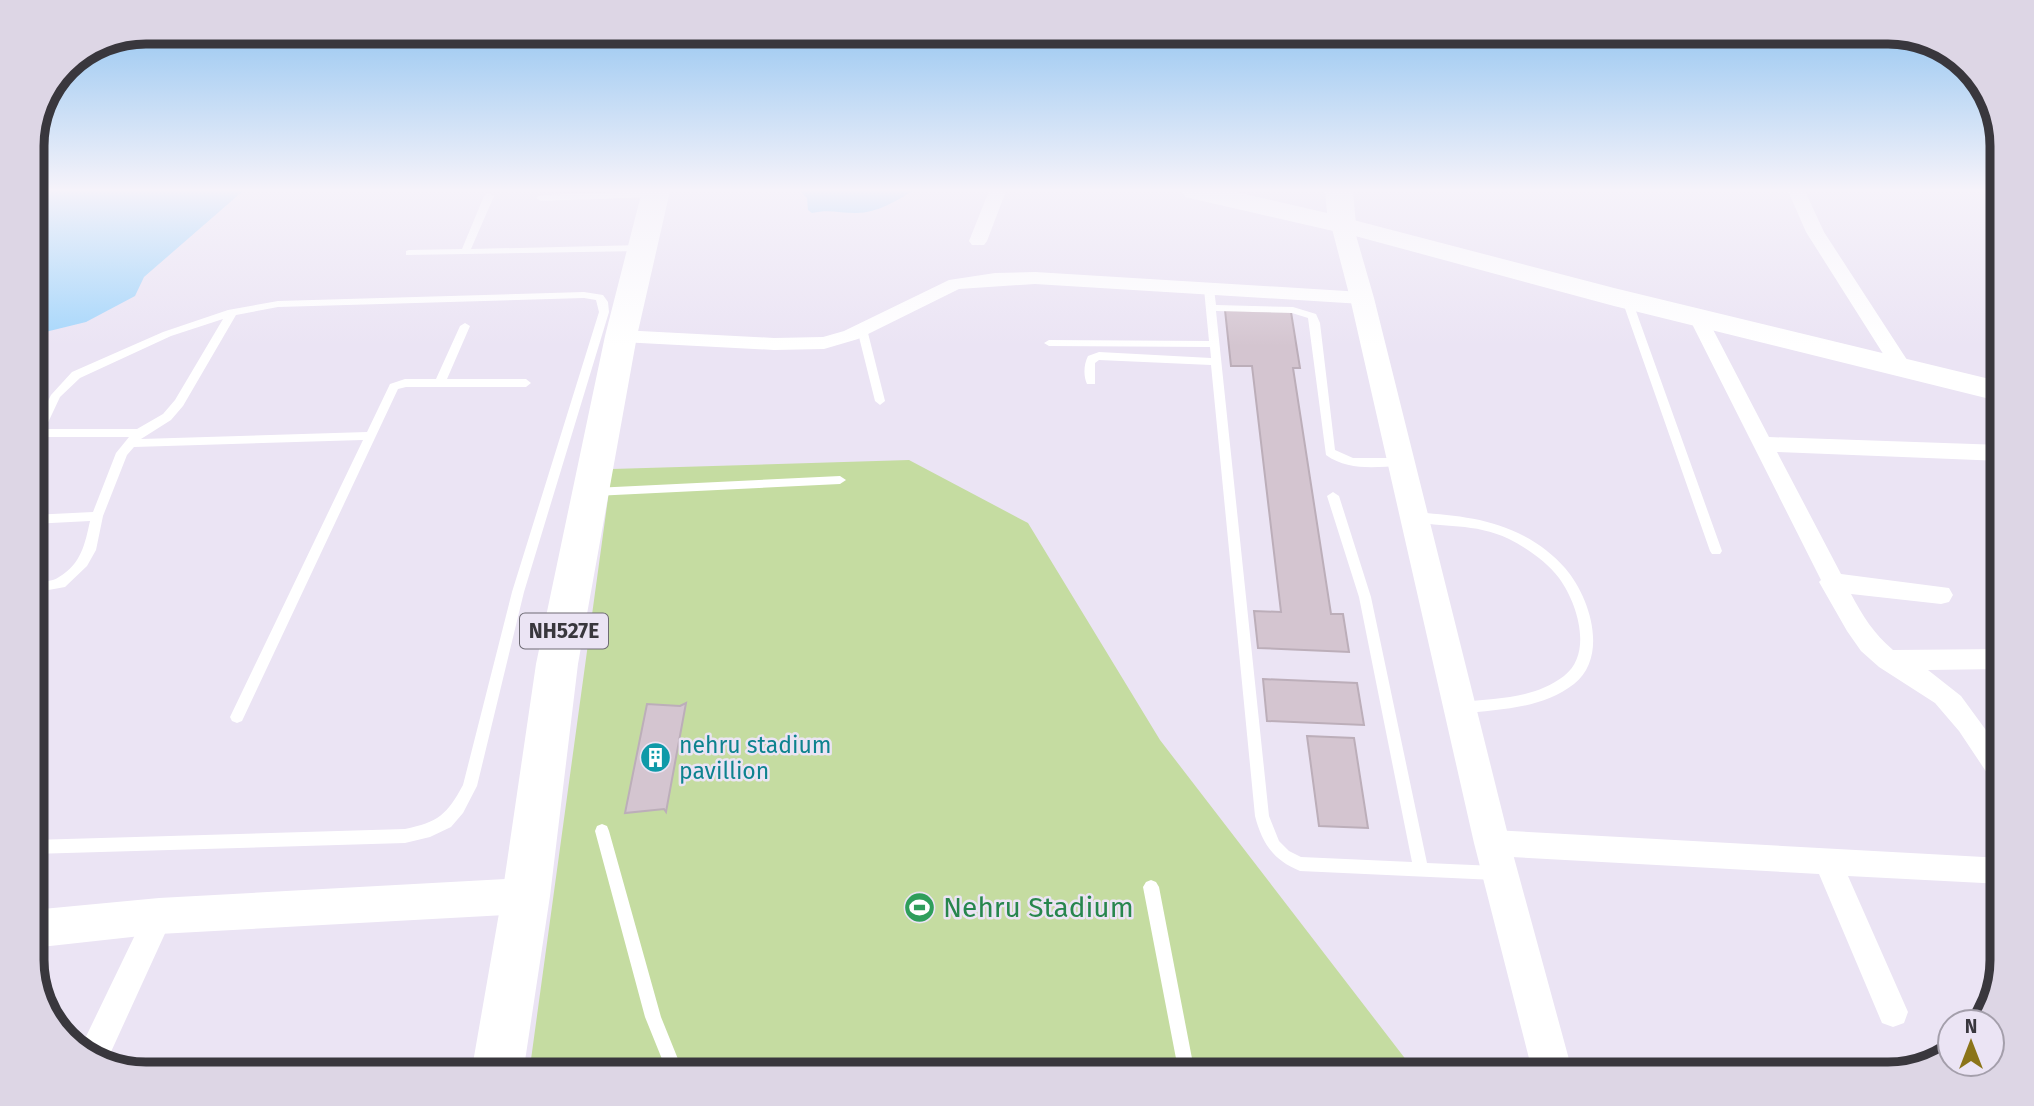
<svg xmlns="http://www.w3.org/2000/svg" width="2034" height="1106" viewBox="0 0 2034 1106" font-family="'Fira Sans',sans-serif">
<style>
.green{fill:#c5dca1}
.water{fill:#a4d6fb}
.building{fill:#d4c5d0;stroke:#bcaeb9;stroke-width:2}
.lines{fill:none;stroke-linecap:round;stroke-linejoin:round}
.service{fill:#fff;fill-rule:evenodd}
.minor{fill:#fff;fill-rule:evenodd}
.tertiary{fill:#fff;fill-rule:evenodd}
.secondary{fill:#fff;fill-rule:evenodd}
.primary{fill:#fff;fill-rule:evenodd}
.trunk{fill:#fff;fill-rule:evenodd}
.labels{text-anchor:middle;stroke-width:5;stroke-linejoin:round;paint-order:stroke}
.shield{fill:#ebe4f4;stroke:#6e6b74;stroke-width:2}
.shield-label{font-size:21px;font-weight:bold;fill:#39373d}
.culture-label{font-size:23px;fill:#0d838f;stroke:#ebe4f4;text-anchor:start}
.near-leisure-label{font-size:28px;fill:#27864d;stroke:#ebe4f4;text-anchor:start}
.rim{fill:none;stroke:#39373d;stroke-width:9}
</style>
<rect width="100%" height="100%" fill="#ebe4f4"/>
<!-- green -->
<path class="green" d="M909,460L1028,523L1160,740L1417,1074H529L612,469Z"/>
<!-- water -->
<path class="water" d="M33,191H243L144,277L135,296L86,322L33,335Z
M800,191H913C896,201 877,213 856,213C840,213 828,209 812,213L808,210L807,198Z"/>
<!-- building -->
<path class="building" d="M1225,310L1291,312L1300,368H1293L1331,614H1343L1349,652L1258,648L1254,611L1281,612L1252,366H1231Z
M1263,679L1357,683L1364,725L1267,721Z
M686,703L666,812L664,809L625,813L647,704L680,706Z
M1307,736L1354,738L1368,828L1319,826Z"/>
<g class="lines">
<!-- service -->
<path class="service" d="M653,191L660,194L655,197L541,201L536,198L541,195Z
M489,193L494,196L471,249L641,245L646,248L641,251L406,255V251L409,250L462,249L484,196Z
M1209,286L1214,289L1216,305L1293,307L1316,314L1320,323L1335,450L1353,458H1400L1406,462L1400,466C1375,467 1348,471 1326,455L1308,318L1292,313L1216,311L1269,816L1279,841L1289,851L1301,857L1412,862L1359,597L1327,496L1333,492L1339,496L1371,597L1427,863L1495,866L1500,868L1503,873L1500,878L1495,880L1300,871C1273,860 1262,843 1255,816L1211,365L1099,360L1095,363V384H1087C1083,375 1084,364 1088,356L1099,352L1211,358L1210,347L1049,346L1044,343L1049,340L1209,341L1204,289Z
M584,292L603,295L608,302L609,312L524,592L477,786L463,813L451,827L430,837L405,843L32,854V840L405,829C438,822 447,815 463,785L512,592L599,312L596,300L584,298L278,307L236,315L183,406L171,420L141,439L367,432L390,384L405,379H436L460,326L465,323L470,326L447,379H526L531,383L526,387H406L398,389L242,721L237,723L232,721L230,717L363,440L134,447L127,455L103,516L96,550L87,566L65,587L32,593V583C40,582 52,582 59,577C81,564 85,544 90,521L32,524V515L93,512L116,453L129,437H41L36,447L32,448V433L51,395L72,372L163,332L228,310L278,301ZM223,319L175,400L163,414L137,429H45L60,397L80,378L171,336Z
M1627,297L1632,300L1722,551L1720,554H1712L1710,551L1622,300Z
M862,326L867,329L885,401L880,405L875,401L857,329Z
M840,476L846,480L840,484L594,496L588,492L594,488Z
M1413,512C1449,515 1485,517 1518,533C1535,541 1552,553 1565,568C1590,597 1609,656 1574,684C1542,709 1500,709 1461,714L1456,712L1454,708L1456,704L1461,702C1496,698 1534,699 1564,676C1593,654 1578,604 1559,578C1547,562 1527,548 1509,539C1474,522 1443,529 1409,520L1407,517Z
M602,824L607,826L609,831L661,1017L684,1074H668L645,1017L595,831L597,826Z
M1151,880L1156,882L1159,887L1195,1074H1179L1143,887L1146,882Z"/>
<!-- minor -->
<path class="minor" d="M989,191H1006L987,241L984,245H972L969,241Z
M1788,191H1805L1824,232L1911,366L1908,371H1894L1806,232Z
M1035,272L1362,292L1371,298L1362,304L1035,284L959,289L858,339L824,349L774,350L621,342L614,340L611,336L614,332L621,330L774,338L823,337L844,331L949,280L995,273Z
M1697,310L1704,312L1706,316L1769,437L2002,445V461L1777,452L1841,574L1949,588L1953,595L1949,602L1941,604L1851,594C1862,615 1874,634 1893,650L2002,649V669L1928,670L1961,696L2002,752V786L1993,782L1959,731L1935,703L1879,667L1861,651L1847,631L1819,582L1821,580L1688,316L1690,312Z
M1492,830L2002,858V884L1848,876L1908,1012L1904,1023L1893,1027L1882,1023L1819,874L1492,856L1482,852L1478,843L1482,834Z
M159,902L169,906L173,916L105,1065L95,1063L80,1049L149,906Z"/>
<!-- tertiary -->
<path class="tertiary" d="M1342,218L1350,220L1353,225L1374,298L1510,843L1573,1074H1533L1474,843L1350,298L1331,225L1334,220Z
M526,878L539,883L545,896L539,909L526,914L159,934L32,948V910L159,898Z"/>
<!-- secondary -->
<path class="secondary" d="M1342,217L1614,288L2002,382V402L1614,306L1333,230L1329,225L1333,220Z"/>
<!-- primary -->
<path class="primary" d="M1182,191H1232L1327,213L1325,191H1353L1356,225L1352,231L1342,233L1185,197Z"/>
<!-- trunk -->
<path class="trunk" d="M642,191H670L637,336L578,664L550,896L523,1074H471L502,896L536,664L605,336Z"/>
</g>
<!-- sky -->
<linearGradient id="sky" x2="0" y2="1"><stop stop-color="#8dc2f0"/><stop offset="0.55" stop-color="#f6f3fa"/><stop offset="1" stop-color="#f6f3fa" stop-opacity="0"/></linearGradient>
<rect width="2034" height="346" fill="url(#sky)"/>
<!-- icons -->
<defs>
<symbol id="building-disc" viewBox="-11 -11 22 22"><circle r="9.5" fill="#0f9aa8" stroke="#ebe4f4"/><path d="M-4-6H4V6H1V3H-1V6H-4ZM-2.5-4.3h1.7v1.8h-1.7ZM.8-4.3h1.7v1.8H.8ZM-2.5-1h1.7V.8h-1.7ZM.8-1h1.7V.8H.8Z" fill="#fff"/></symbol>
<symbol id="stadium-disc" viewBox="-11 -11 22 22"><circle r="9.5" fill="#2e9e5b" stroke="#ebe4f4"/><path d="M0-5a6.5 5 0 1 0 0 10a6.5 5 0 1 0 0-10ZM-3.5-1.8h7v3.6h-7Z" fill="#fff"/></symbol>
</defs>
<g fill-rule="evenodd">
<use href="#building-disc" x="638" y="740" width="35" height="35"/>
<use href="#stadium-disc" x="902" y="890" width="35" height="35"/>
</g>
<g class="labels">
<!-- shield labels -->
<rect class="shield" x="520" y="613.5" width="88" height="35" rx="5"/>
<g class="shield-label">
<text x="564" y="638">NH527E</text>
</g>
<!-- culture labels -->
<g class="culture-label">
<text x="679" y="753">nehru stadium<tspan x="679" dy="26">pavillion</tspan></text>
</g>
<!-- near-leisure labels -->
<g class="near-leisure-label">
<text x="943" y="917">Nehru Stadium</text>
</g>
</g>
<!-- crop -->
<path d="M0 0H2034V1106H0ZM146 44H1888A102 102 0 0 1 1990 146V960A102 102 0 0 1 1888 1062H146A102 102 0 0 1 44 960V146A102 102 0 0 1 146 44Z" fill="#ddd6e5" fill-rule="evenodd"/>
<path class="rim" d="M146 44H1888A102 102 0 0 1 1990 146V960A102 102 0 0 1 1888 1062H146A102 102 0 0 1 44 960V146A102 102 0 0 1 146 44Z"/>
<!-- north arrow -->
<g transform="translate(1971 1043)"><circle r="33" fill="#ebe4f4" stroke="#a49fab" stroke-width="2"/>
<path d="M0-5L12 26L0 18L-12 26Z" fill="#8b7418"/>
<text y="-10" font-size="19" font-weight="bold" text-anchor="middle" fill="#39373d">N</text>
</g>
</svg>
